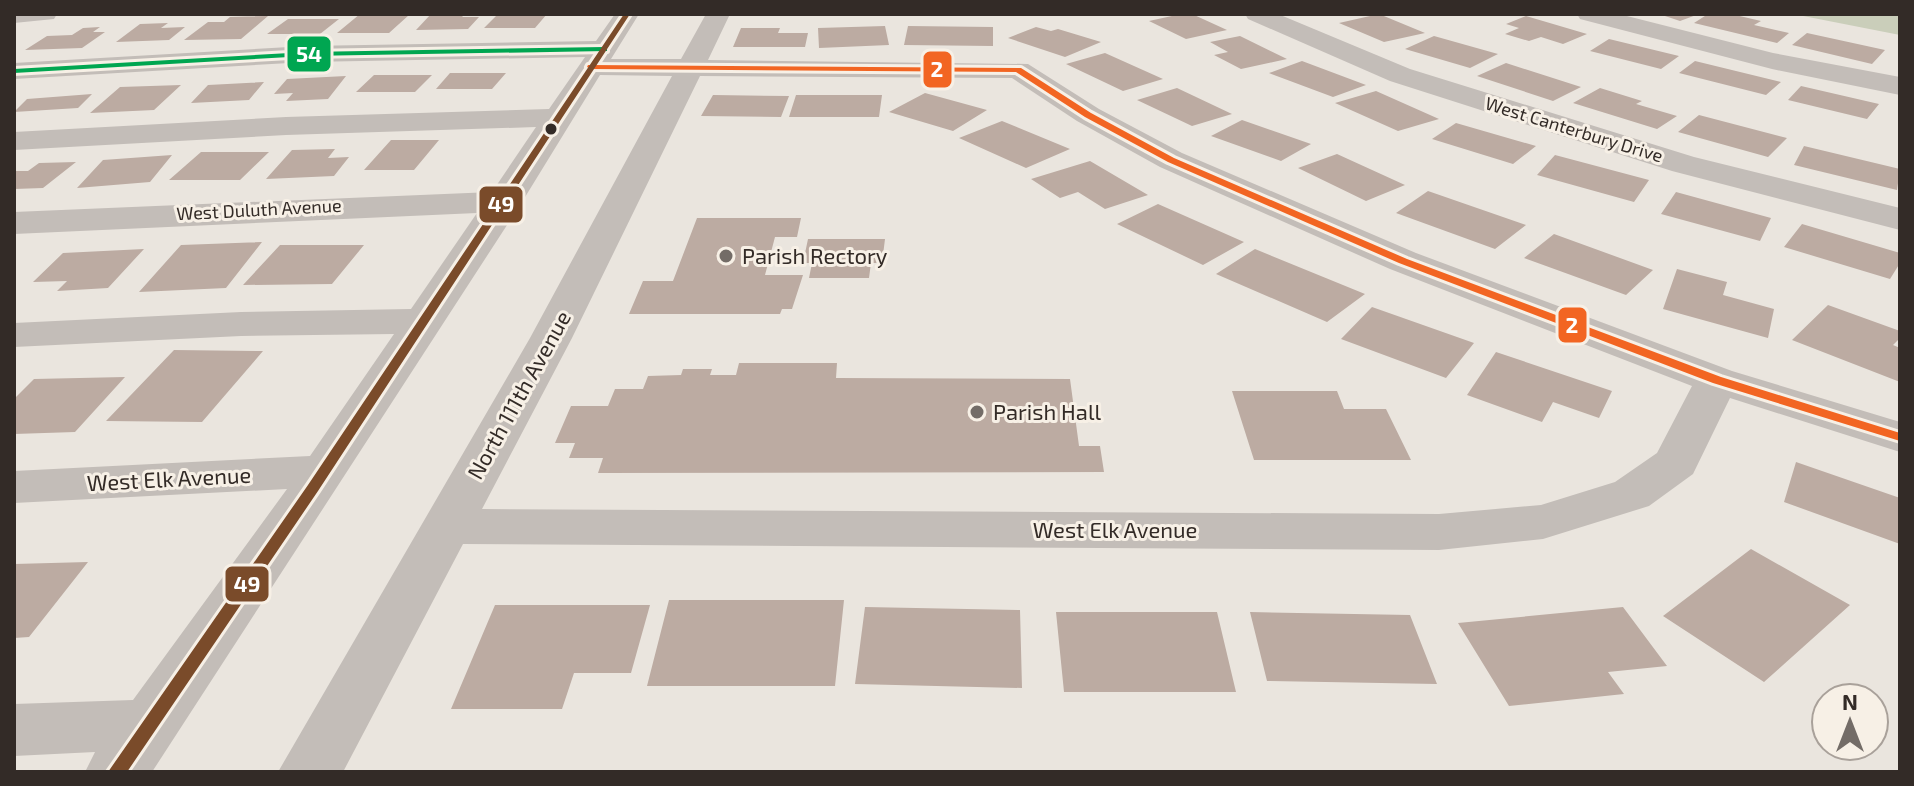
<svg xmlns="http://www.w3.org/2000/svg" width="1914" height="786" viewBox="0 0 1914 786" font-family="'Exo 2',sans-serif">
<style>
.green{fill:#caceba}
.building{fill:#bcaba2}
.lines{fill:none;stroke-linecap:round;stroke-linejoin:round}
.minor{fill:#c3bdb8;fill-rule:evenodd}
.bus-1-casing{stroke:#f7f0e6;stroke-width:6}
.bus-2-casing{stroke:#f7f0e6;stroke-width:6}
.bus-3-casing{stroke:#f7f0e6;stroke-width:6}
.bus-1{fill:#f26522;fill-rule:evenodd}
.bus-2{fill:#00a651;fill-rule:evenodd}
.bus-3{fill:#7a4b2a;fill-rule:evenodd}
.bus-dot{fill:#332b27;stroke:#f7f0e6;stroke-width:3}
.poi-dot{fill:#736c67;stroke:#f7f0e6;stroke-width:3}
.labels{text-anchor:middle;stroke-width:6;stroke-linejoin:round;paint-order:stroke}
.far-street-label{font-size:18px;fill:#332b27;stroke:#f7f0e6}
.poi-label{font-size:22px;fill:#332b27;stroke:#f7f0e6;text-anchor:start}
.street-label{font-size:22px;fill:#332b27;stroke:#f7f0e6}
.line-badge{stroke:#f7f0e6;stroke-width:3}
.badge-label{font-size:22px;text-anchor:middle;font-weight:bold;fill:#fff}
</style>
<rect width="100%" height="100%" fill="#eae5de"/>
<!-- green -->
<path class="green" d="M1793,14H1900V35Z"/>
<!-- building -->
<path class="building" d="M360,14L378,15H409L389,33H337Z
M431,14H465L462,17H479L468,29L416,30Z
M547,14L535,28H484L496,16Z
M1181,14H1192L1227,30L1186,39L1149,21Z
M1379,14L1425,33L1384,42L1339,23Z
M1659,14H1699L1680,21Z
M1708,14H1731L1761,21L1754,25L1789,33L1777,43L1694,23Z
M268,16L241,39L184,40L208,22H224L230,17Z
M1526,16L1587,34L1563,44L1541,37L1529,41L1505,34L1519,28L1506,24Z
M288,19H339L320,34H267Z
M168,23L161,28L185,27L169,40L116,42L140,24Z
M885,26L889,45L819,48L818,28Z
M908,26L993,27V46L904,45Z
M100,27L93,32H105L82,48L25,50L47,36L72,35L83,28Z
M1036,27L1051,31L1058,29L1101,42L1065,57L1008,38Z
M741,28H780L778,33H808L805,47H733Z
M1807,33L1885,50L1872,64L1792,45Z
M1240,36L1287,59L1241,69L1214,55L1228,52L1210,42Z
M1434,36L1498,54L1470,68L1405,49Z
M1609,39L1679,56L1661,69L1590,51Z
M1105,53L1163,79L1123,91L1066,64Z
M1302,61L1366,85L1333,97L1269,73Z
M1695,61L1781,82L1766,95L1679,73Z
M1506,63L1581,87L1553,101L1477,76Z
M450,73H506L492,89H436Z
M374,75H432L415,92H356Z
M346,76L328,99L286,101L293,93L274,94L287,79Z
M264,82L249,100L191,103L208,85Z
M181,85L154,110L90,113L120,87Z
M1801,86L1879,104L1867,119L1788,100Z
M1177,88L1232,114L1192,126L1137,100Z
M1600,88L1642,101L1636,104L1677,116L1657,129L1573,103Z
M1376,91L1439,119L1398,131L1335,103Z
M925,93L987,110L953,131L889,112Z
M92,94L78,108L14,112L27,99Z
M713,95L789,96L781,117L701,116Z
M796,95H882L879,117H789Z
M1699,115L1787,138L1768,157L1678,132Z
M1242,120L1311,144L1281,161L1211,136Z
M1002,121L1070,149L1026,168L959,138Z
M1456,123L1536,146L1513,164L1432,139Z
M391,140H439L414,170H364Z
M1804,146L1900,169L1897,190L1794,165Z
M335,149L328,158L349,157L334,176L266,179L292,150Z
M201,152H269L240,180H169Z
M1337,154L1405,185L1366,201L1298,168Z
M172,155L150,182L77,188L103,160Z
M1555,155L1649,180L1634,202L1537,175Z
M1090,161L1148,195L1105,209L1078,192L1060,198L1031,179Z
M76,162L43,188L14,189V171H28L39,163Z
M1428,191L1526,225L1495,249L1396,213Z
M1676,192L1771,218L1760,241L1661,214Z
M1158,204L1244,242L1203,265L1117,224Z
M697,218H801L797,237H775L765,275H803L792,309H782L780,314H629L643,281H673Z
M1802,224L1900,253V263L1890,279L1784,247Z
M1554,234L1653,270L1626,295L1524,258Z
M808,239H885L882,263H871L869,278H809L812,263H803Z
M262,242L226,288L139,292L181,245Z
M280,245H364L332,284L243,285Z
M144,249L108,288L57,291L67,281L33,282L63,253Z
M1255,249L1365,294L1327,322L1216,274Z
M1677,269L1727,282L1723,295L1774,309L1768,338L1663,309Z
M1828,305L1900,331V338L1893,345L1900,348V382L1792,340Z
M1372,307L1474,343L1446,378L1341,339Z
M174,350L263,351L202,422L106,421Z
M1496,352L1612,391L1599,418L1553,402L1542,422L1467,395Z
M739,363H837L836,378L1070,379L1079,446H1100L1104,472L598,473L603,458H569L575,443H555L571,406H608L615,389H643L648,376L681,375L683,369H712L710,375H736Z
M125,377L75,432L14,434V399L34,379Z
M1232,391H1337L1344,409H1386L1411,460H1254Z
M1796,462L1900,498V544L1784,502Z
M1751,549L1850,605L1764,682L1663,616Z
M88,562L29,637L14,638V564Z
M669,600H844L835,686H647Z
M495,605H650L631,673H574L562,709H451Z
M865,607L1020,610L1022,688L855,684Z
M1623,607L1667,666L1608,672L1624,694L1509,706L1458,623Z
M1056,612H1217L1236,692H1064Z
M1250,612L1410,615L1437,684L1267,681Z"/>
<g class="lines">
<!-- minor -->
<path class="minor" d="M14,14H57L54,19L14,23Z
M615,14H639L611,59H681L706,14H730L708,60L1028,64L1099,109L1182,153L1416,253L1732,371L1900,422V452L1730,398L1693,474L1649,506L1543,539L1439,550L463,544L343,772H278L530,338L672,76L600,75L522,202L152,772H85L95,752L14,756V704L133,700L287,489L14,503V471L310,456L394,334L241,336L14,347V323L241,312L411,309L477,213L14,234V212L492,192L536,127L286,135L14,150V132L286,117L549,109L585,57L307,62L14,79V63L307,46L596,41ZM700,76L1012,78L1077,121L1160,167L1390,269L1692,386L1657,453L1615,482L1541,505L1439,514L482,509L572,338Z
M1245,14H1278L1410,69L1694,157L1900,208V230L1672,171L1390,81L1248,19Z
M1577,14H1619L1773,53L1900,77V95L1772,69L1580,19Z"/>
<defs>
<path id="bus-1" d="M588,65L1021,68L1091,113L1174,158L1407,259L1721,377L1900,433V441L1713,383L1399,263L1168,162L1085,117L1016,72L591,69L587,67Z"/>
<path id="bus-2" d="M604,47H607V51L307,56L14,73V69L307,52Z"/>
<path id="bus-3" d="M624,14H630L318,491L127,772H108L308,485Z"/>
</defs>
<!-- bus-1 casing -->
<use href="#bus-1" class="bus-1-casing"/>
<!-- bus-2 casing -->
<use href="#bus-2" class="bus-2-casing"/>
<!-- bus-3 casing -->
<use href="#bus-3" class="bus-3-casing"/>
<!-- bus-1 -->
<use href="#bus-1" class="bus-1"/>
<!-- bus-2 -->
<use href="#bus-2" class="bus-2"/>
<!-- bus-3 -->
<use href="#bus-3" class="bus-3"/>
</g>
<!-- markers -->
<circle class="bus-dot" cx="551" cy="129" r="7"/>
<g class="poi-dot">
<circle cx="726" cy="256" r="8"/>
<circle cx="977" cy="412" r="8"/>
</g>
<g class="labels">
<!-- far-street labels -->
<g class="far-street-label">
<text transform="translate(1574 130) rotate(17)" y="6">West Canterbury Drive</text>
<text transform="translate(259 210) rotate(-3)" y="6">West Duluth Avenue</text>
</g>
<!-- poi labels -->
<g class="poi-label">
<text x="742" y="264">Parish Rectory</text>
<text x="993" y="420">Parish Hall</text>
</g>
<!-- street labels -->
<g class="street-label">
<text transform="translate(519 395) rotate(-61)" y="8">North 111th Avenue</text>
<text transform="translate(169 479) rotate(-3)" y="8">West Elk Avenue</text>
<text x="1115" y="538">West Elk Avenue</text>
</g>
</g>
<g class="line-badge">
<rect x="286" y="35" width="46" height="38" rx="8" fill="#00a651"/>
<rect x="922" y="50" width="31" height="39" rx="8" fill="#f26522"/>
<rect x="478" y="185" width="46" height="39" rx="8" fill="#7a4b2a"/>
<rect x="1557" y="306" width="31" height="38" rx="8" fill="#f26522"/>
<rect x="224" y="565" width="46" height="38" rx="8" fill="#7a4b2a"/>
</g>
<g class="badge-label">
<text x="309" y="62">54</text>
<text x="937" y="77">2</text>
<text x="501" y="212">49</text>
<text x="1572" y="333">2</text>
<text x="247" y="592">49</text>
</g>
<!-- border -->
<rect width="1914" height="786" fill="none" stroke="#332b27" stroke-width="32"/>
<!-- north arrow -->
<g transform="translate(1850 722)"><circle r="38" fill="#f7f0e6" stroke="#a9a19a" stroke-width="2"/>
<path d="M0-6L14 30L0 20L-14 30Z" fill="#736c67"/>
<text y="-12" font-size="22" font-weight="bold" text-anchor="middle" fill="#332b27">N</text>
</g>
</svg>
